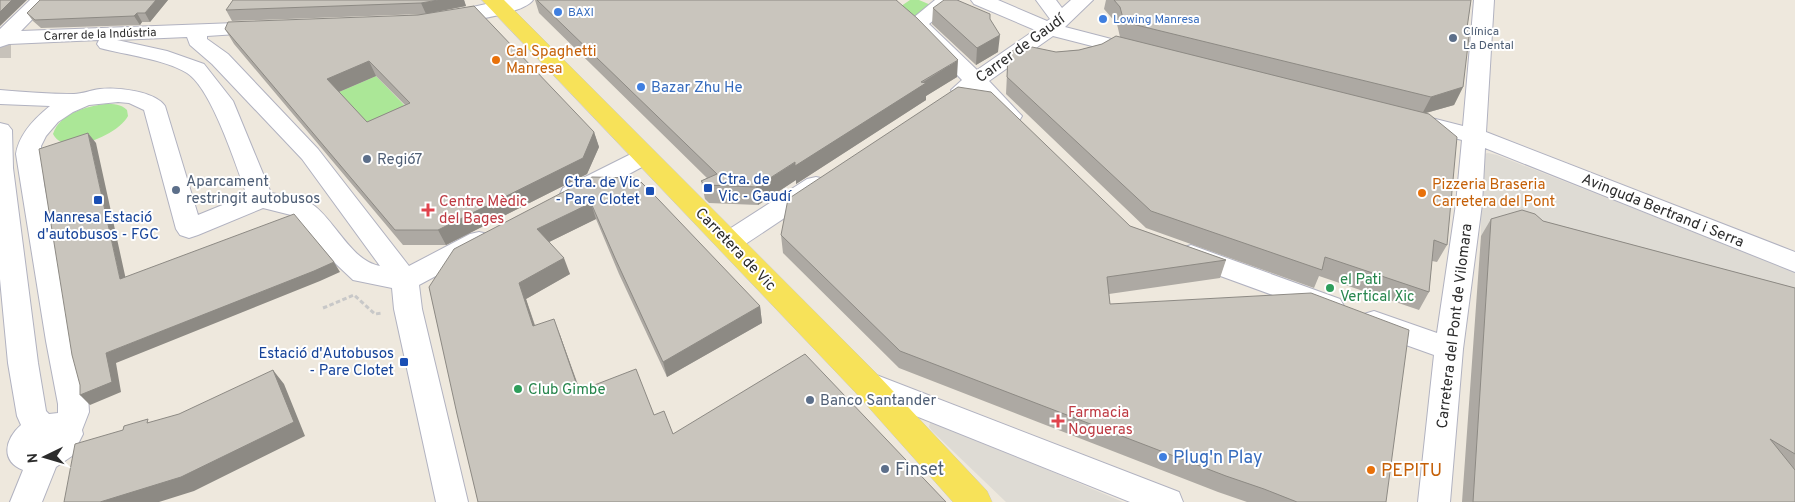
<svg xmlns="http://www.w3.org/2000/svg" width="1795" height="502" viewBox="0 0 1795 502" font-family="Overpass,sans-serif">
<style>
.green{fill:#abe797}
.plaza{fill:#dedbd4}
.lines{fill:none;stroke-linecap:round;stroke-linejoin:round}
.minor-tunnel{stroke:#c7c2ba;stroke-width:22;stroke-dasharray:22 11;stroke-linecap:butt}
.minor-casing{stroke:#b1b2c0;stroke-width:2}
.major-casing{stroke:#c8c8c8;stroke-width:1}
.path{stroke:#c8c8c8;stroke-width:3;stroke-dasharray:4.5 2.5;stroke-linecap:butt}
.minor{fill:#fff;fill-rule:evenodd}
.major{fill:#f7e259;fill-rule:evenodd}
.wall{fill:#ada9a3;fill-rule:evenodd}
.shaded-wall{fill:#8d8a84}
.building{fill:#c9c5bd;stroke:#8d8a84;fill-rule:evenodd}
.shop-dot{fill:#3f7fe0;stroke:#fff;stroke-width:2}
.service-dot{fill:#5c6f8a;stroke:#fff;stroke-width:2}
.food-dot{fill:#e8710a;stroke:#fff;stroke-width:2}
.transit-dot{fill:#1a4fb4;stroke:#fff;stroke-width:2}
.health-dot{fill:#e0444e;stroke:#fff;stroke-width:2}
.leisure-dot{fill:#2e9e5b;stroke:#fff;stroke-width:2}
.labels{text-anchor:middle;stroke-width:4;stroke-linejoin:round;paint-order:stroke}
.far-shop-label{font-size:12px;fill:#366cbe;stroke:#fff;text-anchor:start}
.far-service-label{font-size:12px;fill:#4e5e75;stroke:#fff;text-anchor:start}
.far-street-label{font-size:12px;fill:#2c2c2c;stroke:#fff}
.street-label{font-size:15px;fill:#2c2c2c;stroke:#fff}
.food-label{font-size:15px;fill:#c56008;stroke:#fff;text-anchor:start}
.shop-label{font-size:15px;fill:#366cbe;stroke:#fff;text-anchor:start}
.service-label{font-size:15px;fill:#4e5e75;stroke:#fff;text-anchor:start}
.transit-label{font-size:15px;fill:#164399;stroke:#fff;text-anchor:end}
.health-label{font-size:15px;fill:#be3a42;stroke:#fff;text-anchor:start}
.leisure-label{font-size:15px;fill:#27864d;stroke:#fff;text-anchor:start}
.near-shop-label{font-size:18px;fill:#366cbe;stroke:#fff;text-anchor:start}
.near-service-label{font-size:18px;fill:#4e5e75;stroke:#fff;text-anchor:start}
.near-food-label{font-size:18px;fill:#c56008;stroke:#fff;text-anchor:start}
</style>
<rect width="100%" height="100%" fill="#eee8dd"/>
<!-- green -->
<path class="green" d="M910,0H919L938,8L917,23L885,17Z
M376,76L410,111L374,137L334,94Z
M105,104C114,104 121,104 127,110L128,116C118,135 65,158 53,134C60,113 85,107 105,104Z"/>
<!-- plaza -->
<path class="plaza" d="M1488,153L1497,155L1795,272V303L1511,227L1481,236L1480,155Z
M930,423H938L1123,502H1006L932,431L929,427Z"/>
<g class="lines">
<!-- minor-tunnel -->
<path class="minor-tunnel" d="M0,47H11"/>
<defs>
<path id="minor" d="M30,0H51L21,31L260,22L267,24L270,28L267,32L207,36V39L228,54L318,149L409,266L470,234L479,232L488,234L492,241L488,248L419,285L422,309L468,502H436L394,309L392,288L353,280L336,264L295,216L263,208L198,235L189,238L180,235L176,229L144,110L129,103L118,102L89,105L73,112L58,122L46,136L41,146L44,183L76,352L88,395L89,412L82,430L83,434L72,456L56,467L42,502H10L23,470C0,461 5,439 21,425L17,416L8,363L0,279V123L8,125L12,130L13,168L38,363L46,411L49,414L58,413V404L46,341L16,154C19,134 35,118 50,106L0,104V90C24,92 49,94 74,94C82,94 91,90 100,89C117,87 155,91 165,106L198,215L247,195C236,166 212,89 187,73C164,59 126,55 100,48L97,44L99,40L9,44L0,47V29ZM187,37L190,45L212,64L302,159L380,266C351,261 335,220 312,204C304,198 281,195 271,193L233,101L204,64L167,51L117,40Z
M504,0H533C524,14 462,22 444,25L437,23L434,19L437,15Z
M935,0H958L929,24L977,70L1035,30L974,4L971,0H998L1047,21L1050,19L1036,0H1056L1062,8L1071,0H1093L1065,27L1146,48L1150,52L1146,56L1139,58L1053,36L989,81L1022,116L1019,121L1011,123L1003,121L974,92L962,97L954,95L951,90L962,80L907,23Z
M1474,0H1494L1486,132L1795,252V272L1485,148L1482,204L1463,349L1450,502H1418L1434,355L1364,330L1360,322L1364,314L1374,311L1437,333L1456,204L1462,140L1404,125L1401,120L1404,115L1412,113L1463,126Z
M645,148L653,151L657,156L653,161L581,200L572,202L563,200L560,194L563,188L637,151Z
M816,177L825,179L828,185L825,191L738,249L729,251L720,249L716,242L720,235L807,179Z
M1191,245L1340,299L1344,306L1340,313L1330,316L1182,262L1178,255L1182,248Z
M866,371L1179,492L1183,502H1130L856,392L851,383L856,374Z"/>
<path id="major" d="M482,0H504L877,374L987,491L992,502H953L855,392Z"/>
</defs>
<!-- minor casing -->
<use href="#minor" class="minor-casing"/>
<!-- major casing -->
<use href="#major" class="major-casing"/>
<!-- path -->
<path class="path" d="M323,308L354,295L375,314L383,313"/>
<!-- minor -->
<use href="#minor" class="minor"/>
<!-- major -->
<use href="#major" class="major"/>
</g>
<!-- wall -->
<path class="wall" d="M40,0H168L150,22H142L140,25L41,28L33,21L27,13Z
M464,0L466,6L434,12L594,132L599,147L587,174L446,245H403L234,44L225,29L422,14L232,21L226,10ZM376,76L405,105L367,122L339,92Z
M535,0H898L896,1L957,77L926,96V100L796,184V180L758,205L709,203L705,199L701,181L707,178L539,13Z
M1106,0H1471L1467,28L1463,87L1454,105L1426,113L1447,245L1437,262L1432,261L1429,292L1419,310L1319,276L1314,288L1146,228L1006,94L1008,54L1024,52H1056L1079,50L1102,44L1120,37L1117,24L1104,9Z
M933,8L990,19L998,52L976,65L932,24Z
M592,177L760,306L762,323L667,377L619,274L596,219L549,242L570,274L526,299L535,325L560,335L580,390L654,415L673,434L946,502H478L429,287Z
M1491,219L1543,221L1795,288V502H1462L1481,236Z
M1130,226L1226,260L1220,278L1109,294L1110,304L1386,502H1247L1218,492L899,368L783,253L781,235Z"/>
<!-- shaded-wall -->
<path class="shaded-wall" d="M12,0H27L0,26V12Z
M156,0H168L150,22L145,13Z
M438,0H464L466,6L426,14L421,3Z
M137,13L142,22L140,25L134,16Z
M1000,35L998,52L976,65L977,48Z
M958,60L957,77L926,96V100L796,184V180L758,205L756,187Z
M369,61L376,76L334,94L327,79Z
M1463,87L1454,105L1422,114L1431,97Z
M594,132L599,147L587,174L446,245L438,230Z
M88,133L96,143L128,289L120,279Z
M591,203L596,219L543,245L537,229Z
M564,258L570,274L526,299L540,342L533,326L519,283Z
M334,262L340,272L320,281L116,363L121,392L90,405L80,395L106,353Z
M760,306L762,323L667,377L663,362Z
M554,319L560,335L585,406L579,391Z
M273,370L284,384L305,436L194,491L159,502H100Z"/>
<!-- building -->
<path class="building" d="M0,0H12L0,12Z
M40,0H156L145,13H137L134,16L35,20L27,13Z
M233,0H438L421,3L226,10Z
M537,0H896L917,18L958,60L921,82L926,83L795,166V162L756,187L706,185L701,181L717,174Z
M944,0H957L990,14V19L1000,35L977,48L933,8Z
M1114,0H1471L1467,28H1470L1463,87L1431,97L1124,22L1120,7Z
M474,6L594,132L583,158L438,230H395L225,29L228,22L418,15ZM369,61L410,103L367,122L327,79Z
M1116,36L1429,114L1457,137L1447,245L1434,240L1429,292L1325,257L1322,270L1151,211L1007,77L1008,54L1018,47L1024,52L1032,47L1056,52L1079,50L1102,44Z
M958,87L991,92L1130,226L1226,260L1107,277L1110,304L1311,293L1409,330L1386,502H1297L1264,489L1226,476L900,351L781,235L788,199Z
M88,133L120,279L294,214L334,262L314,271L106,353L112,382L80,395V385L72,355L39,149Z
M592,177L635,178L640,181L658,199L760,306L663,362L615,258L591,203L537,229L564,258L519,283L533,326L554,319L579,391L636,369L654,415L664,411L673,434L805,354L946,502H478L457,414L429,287L454,249Z
M1522,210L1535,214L1543,221L1795,288V454L1770,439L1795,470V502H1473L1491,219Z
M273,370L294,422L181,477L100,502H64L75,444L123,430L124,426L148,419L147,423L179,414Z"/>
<!-- markers -->
<g class="shop-dot">
<circle cx="558" cy="12" r="5"/>
<circle cx="1103" cy="19" r="5"/>
<circle cx="641" cy="87" r="5"/>
<circle cx="1163" cy="457" r="5"/>
</g>
<g class="service-dot">
<circle cx="1453" cy="38" r="5"/>
<circle cx="367" cy="159" r="5"/>
<circle cx="176" cy="190" r="5"/>
<circle cx="810" cy="400" r="5"/>
<circle cx="885" cy="469" r="5"/>
</g>
<g class="food-dot">
<circle cx="496" cy="60" r="5"/>
<circle cx="1422" cy="193" r="5"/>
<circle cx="1371" cy="470" r="5"/>
</g>
<g class="transit-dot">
<rect x="703" y="183" width="10" height="10" rx="2.5"/>
<rect x="645" y="186" width="10" height="10" rx="2.5"/>
<rect x="93" y="195" width="10" height="10" rx="2.5"/>
<rect x="399" y="357" width="10" height="10" rx="2.5"/>
</g>
<g class="health-dot">
<path d="M425.5 202.5h5v5h5v5h-5v5h-5v-5h-5v-5h5z"/>
<path d="M1055.5 413.5h5v5h5v5h-5v5h-5v-5h-5v-5h5z"/>
</g>
<g class="leisure-dot">
<circle cx="1330" cy="288" r="5"/>
<circle cx="518" cy="389" r="5"/>
</g>
<g class="labels">
<!-- far-shop labels -->
<g class="far-shop-label">
<text x="568" y="16">BAXI</text>
<text x="1113" y="23">Lowing Manresa</text>
</g>
<!-- far-service labels -->
<g class="far-service-label">
<text x="1463" y="35">Clínica<tspan x="1463" dy="14">La Dental</tspan></text>
</g>
<!-- far-street labels -->
<g class="far-street-label">
<text transform="translate(100 34) rotate(-2)" y="4">Carrer de la Indústria</text>
</g>
<!-- street labels -->
<g class="street-label">
<text transform="translate(1020 48) rotate(-36)" y="5">Carrer de Gaudí</text>
<text transform="translate(1663 210) rotate(22)" y="5">Avinguda Bertrand i Serra</text>
<text transform="translate(736 249) rotate(46)" y="5">Carretera de Vic</text>
<text transform="translate(1454 326) rotate(-83)" y="5">Carretera del Pont de Vilomara</text>
</g>
<!-- food labels -->
<g class="food-label">
<text x="506" y="56">Cal Spaghetti<tspan x="506" dy="17">Manresa</tspan></text>
<text x="1432" y="189">Pizzeria Braseria<tspan x="1432" dy="17">Carretera del Pont</tspan></text>
</g>
<!-- shop labels -->
<g class="shop-label">
<text x="651" y="92">Bazar Zhu He</text>
</g>
<!-- service labels -->
<g class="service-label">
<text x="377" y="164">Regió7</text>
<text x="186" y="186">Aparcament<tspan x="186" dy="17">restringit autobusos</tspan></text>
<text x="820" y="405">Banco Santander</text>
</g>
<!-- transit labels -->
<g class="transit-label">
<text x="718" y="184" text-anchor="start">Ctra. de<tspan x="718" dy="17">Vic - Gaudí</tspan></text>
<text x="640" y="187">Ctra. de Vic<tspan x="640" dy="17">- Pare Clotet</tspan></text>
<text x="98" y="222" text-anchor="middle">Manresa Estació<tspan x="98" dy="17">d'autobusos - FGC</tspan></text>
<text x="394" y="358">Estació d'Autobusos<tspan x="394" dy="17">- Pare Clotet</tspan></text>
</g>
<!-- health labels -->
<g class="health-label">
<text x="439" y="206">Centre Mèdic<tspan x="439" dy="17">del Bages</tspan></text>
<text x="1068" y="417">Farmacia<tspan x="1068" dy="17">Nogueras</tspan></text>
</g>
<!-- leisure labels -->
<g class="leisure-label">
<text x="1340" y="284">el Pati<tspan x="1340" dy="17">Vertical Xic</tspan></text>
<text x="528" y="394">Club Gimbe</text>
</g>
<!-- near-shop labels -->
<g class="near-shop-label">
<text x="1173" y="463">Plug'n Play</text>
</g>
<!-- near-service labels -->
<g class="near-service-label">
<text x="895" y="475">Finset</text>
</g>
<!-- near-food labels -->
<g class="near-food-label">
<text x="1381" y="476">PEPITU</text>
</g>
</g>
<!-- north arrow -->
<g transform="translate(45 457) rotate(265)" stroke="#ffffff" stroke-width="4" paint-order="stroke">
<path d="M0-4L9 19L0 12L-9 19Z" fill="#2c2c2c"/>
<text y="-8" font-size="14" font-weight="bold" text-anchor="middle" fill="#2c2c2c">N</text>
</g>
</svg>
